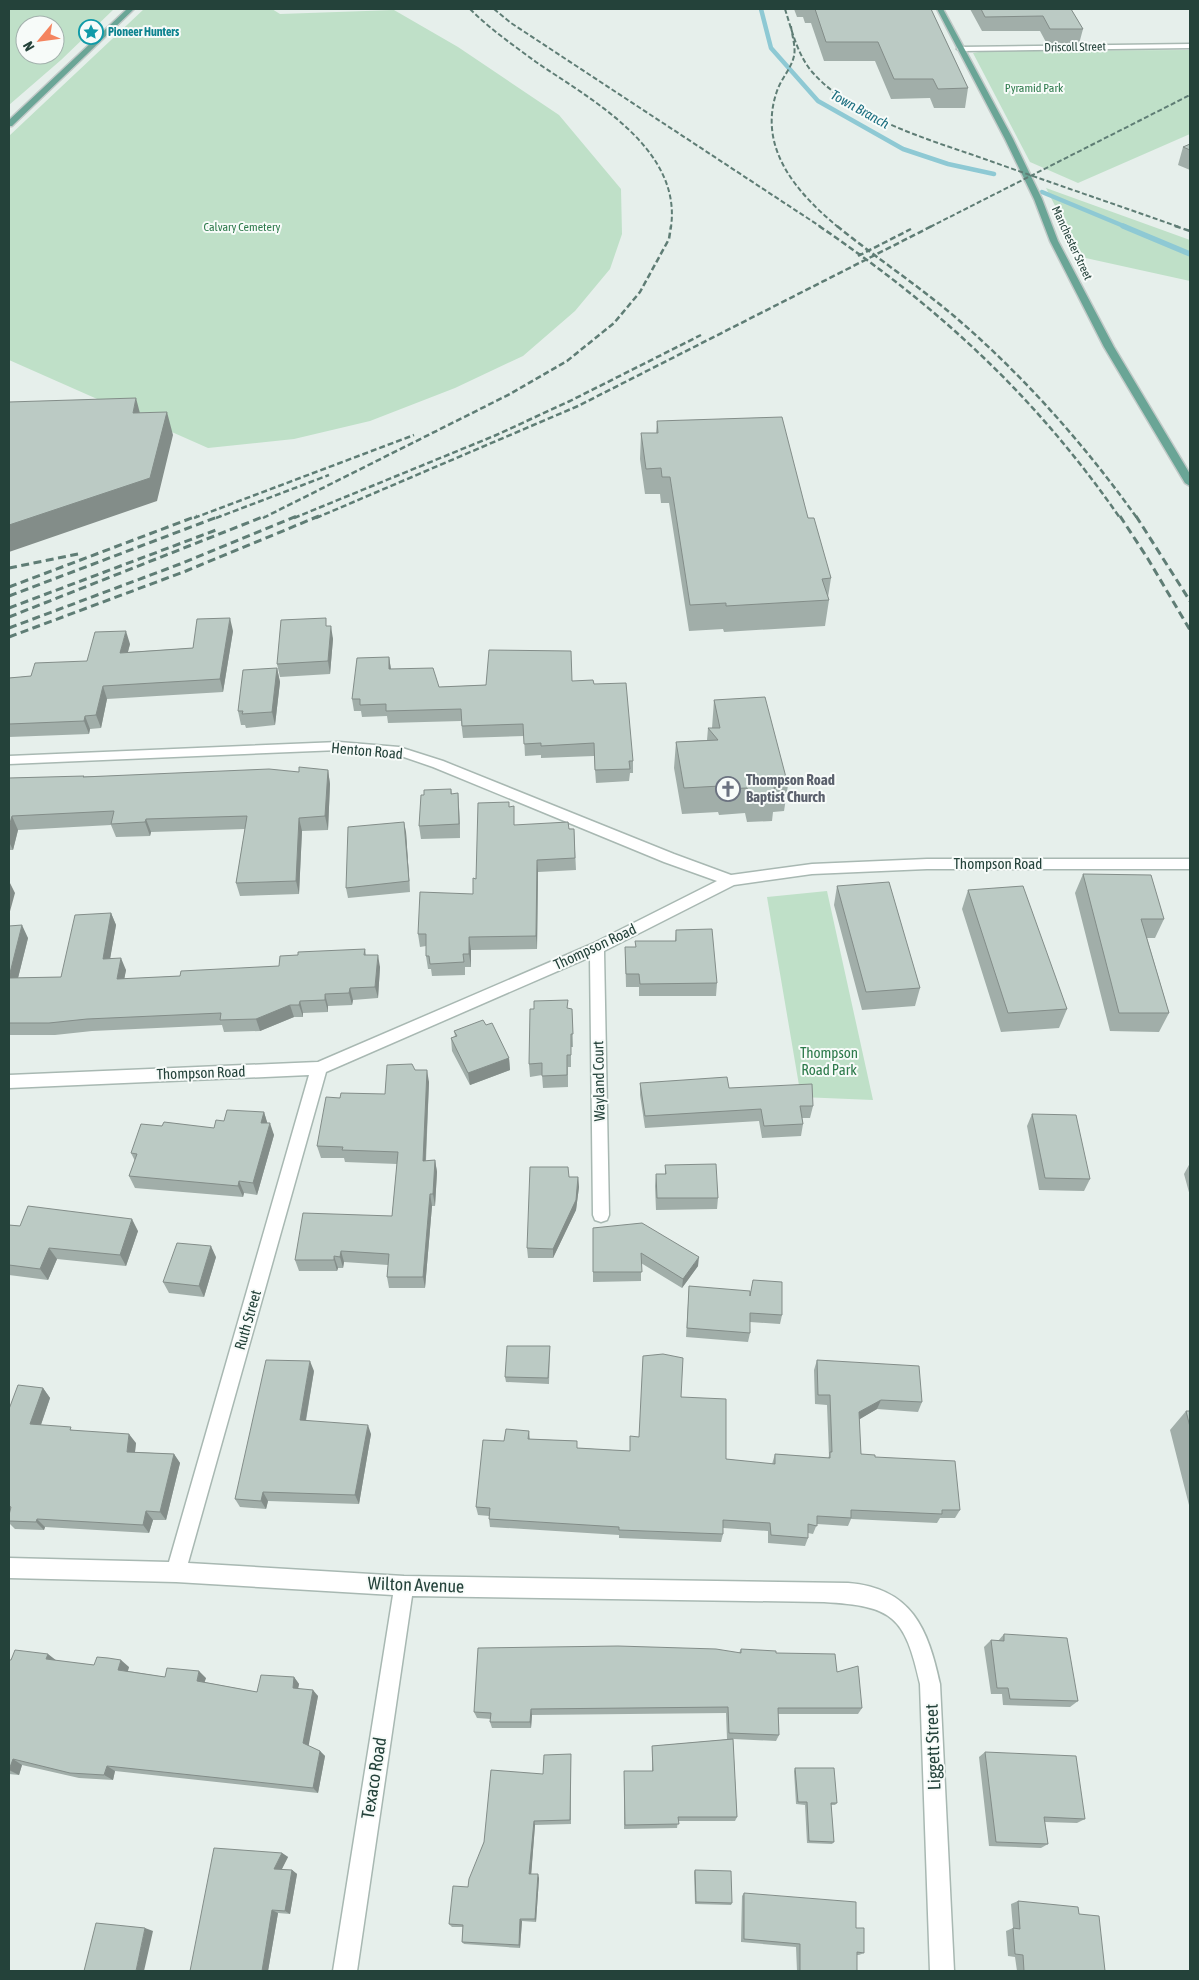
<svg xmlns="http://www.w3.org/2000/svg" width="1199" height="1980" viewBox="0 0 1199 1980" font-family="'Asap Condensed',sans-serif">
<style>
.green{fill:#bfe0c8;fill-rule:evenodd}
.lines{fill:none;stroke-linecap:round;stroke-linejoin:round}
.stream-far1{stroke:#8ec9d4;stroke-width:4.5}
.stream{stroke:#8ec9d4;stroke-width:5.5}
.minor-casing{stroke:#a8b8b2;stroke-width:3}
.major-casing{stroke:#c2cac8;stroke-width:3}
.minor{fill:#fff;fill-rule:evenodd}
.major{fill:#6aa596;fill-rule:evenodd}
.rail-far2{stroke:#5f7d75;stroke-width:2;stroke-dasharray:5 2.5;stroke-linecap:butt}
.rail-far1{stroke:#5f7d75;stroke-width:2.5;stroke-dasharray:6 3;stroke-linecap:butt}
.rail{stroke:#5f7d75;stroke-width:3;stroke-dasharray:8 4.5;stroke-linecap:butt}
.wall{fill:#a1aea9}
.shaded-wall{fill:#838d89}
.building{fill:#bbcac4;stroke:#838d89}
.labels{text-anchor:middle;stroke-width:4;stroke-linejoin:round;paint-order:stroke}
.far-culture-label{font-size:12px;font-weight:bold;fill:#0d838f;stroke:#f7fbf9;text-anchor:start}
.far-street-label{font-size:12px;fill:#24423a;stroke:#f7fbf9}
.far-park-label{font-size:12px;fill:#2d7a4b;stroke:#f7fbf9}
.far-water-label{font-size:14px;font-style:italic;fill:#1c6f80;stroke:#f7fbf9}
.street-label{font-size:15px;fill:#24423a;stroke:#f7fbf9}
.worship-label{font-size:15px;font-weight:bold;fill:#5b616d;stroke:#f7fbf9;text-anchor:start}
.park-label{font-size:15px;fill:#2d7a4b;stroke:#f7fbf9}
.near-street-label{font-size:18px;fill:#24423a;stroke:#f7fbf9}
</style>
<rect width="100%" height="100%" fill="#e6efeb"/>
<!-- green -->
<path class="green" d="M9,9H114L61,60L9,105ZM25,25H55V55H25Z
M144,9H272L280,14L394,10L458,47L559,115L621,189L622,234L610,269L575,311L523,356L455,388L370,421L294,439L208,448L9,360V136Z
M1190,50V134L1078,183L1030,162L973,53L985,51Z
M1046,188L1190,240V281L1081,257Z
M827,891L873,1100L801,1097L767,897Z"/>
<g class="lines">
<!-- stream-far1 -->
<path class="stream-far1" d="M761,9L771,48L818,101L903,149L948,164L994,174
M1042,192L1126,227"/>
<!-- stream -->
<path class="stream" d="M1123,226L1190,254"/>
<defs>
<path id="minor" d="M1190,44V48L961,51L957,49L961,47Z
M339,742L399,747L443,761L674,854L731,875L812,864L927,859H1190V869H927L812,874L734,885L604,951L609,1215L607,1220L601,1222L595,1220L593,1215L590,957L326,1072L188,1563L404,1576L848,1583C912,1588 928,1629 940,1684L954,1971H930L920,1684C905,1616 893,1606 824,1602L412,1596L357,1971H333L393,1595L176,1582L9,1578V1558L169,1562L309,1075L9,1088V1075L318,1062L592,944L717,881L664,862L433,767L398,755L339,750L9,764V756Z"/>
<path id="major" d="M127,9H134L12,126H9V120Z
M937,9H943L1013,139L1042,199L1058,241L1114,347L1190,474V486L1185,483L1104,347L1050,241L1034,199L1005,139Z"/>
</defs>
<!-- minor casing -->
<use href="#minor" class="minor-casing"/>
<!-- major casing -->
<use href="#major" class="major-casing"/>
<!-- minor -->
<use href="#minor" class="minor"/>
<!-- major -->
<use href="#major" class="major"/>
<!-- rail-far2 -->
<path class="rail-far2" d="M470,9C490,29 513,45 536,62C590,99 682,148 671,227
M494,9L511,23L821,227
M785,9C792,31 798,57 814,74C857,121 935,141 993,162C1055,184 1117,205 1179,227
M791,26C792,36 796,47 794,56C791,69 781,79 777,91C757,148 797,193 838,227
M930,227L1190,95"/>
<!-- rail-far1 -->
<path class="rail-far1" d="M819,226C941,309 1036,397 1120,518
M837,226C875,257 916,284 954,316C1023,375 1084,444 1137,518
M1175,226L1190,231
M858,256L911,229
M194,518L414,435
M216,518L329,475
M263,518L510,394L567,361L614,323L640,292L669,239L671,226
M294,518L494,436L570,401L701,335
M316,518L578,406L932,226"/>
<!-- rail -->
<path class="rail" d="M1120,516L1148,559L1190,630
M1136,516L1190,601
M9,568L78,554
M9,587L197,516
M9,596L220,516
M9,608L216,530
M9,617L265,516
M9,628L180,564L297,516
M9,637L186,571L319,516"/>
</g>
<!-- wall -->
<path class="wall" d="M794,9H931L968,88L965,108H934L930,98L891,99L875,61H824L811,23H805L803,17H797Z
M970,9H1071L1083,29L1079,44H1047L1040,31H982Z
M1190,144V170L1178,165L1183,147Z
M657,421L808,518L831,578L828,597L829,600L825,626L724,632L723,629L689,631L669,503H661L660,494H645L640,459L641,433H656Z
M328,626L333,639L330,674L280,677L277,664Z
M233,631L223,692L107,699L101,728L90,729L89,734L9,737V678L31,676L87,661L130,644L128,652L193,648Z
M389,657L391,669L439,687L572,681L594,684L633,761V773H630L629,781L596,783L594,756L541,758V755L525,756L524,736L463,738L461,721L388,723L387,716L362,717L361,711H354L352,699Z
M277,668L280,682L275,725L246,728L245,725H241L238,711Z
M714,700L788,785L784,811L773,812L772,821L747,822L745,813L719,815L718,812L682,814L674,768L676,742L707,740L708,728H712Z
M328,770L330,784L328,830L302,831L299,894L240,896L236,883L245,829L151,832L150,836L116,837L111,825L18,830L13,850H9V778L299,772Z
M451,789L452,794L459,807L460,838L421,839L419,826L424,795Z
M510,807L514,825L574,829L576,870L538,872L537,949L471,950V967H465V975L432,976L431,969H428L426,956V946L420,947L418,934L473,894L476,879Z
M406,832L410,892L348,898L346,888Z
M1083,874L1164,919L1155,938H1147L1169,1013L1159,1032L1110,1031L1075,893Z
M837,886L920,988L915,1006L862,1010L834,905Z
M968,890L1067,1009L1059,1028L1001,1032L962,909Z
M111,913L116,925L110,958L126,970L124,979L180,976L279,966L298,955L365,949L366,955L380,967L378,998L353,1000L352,1005L328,1006V1012L303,1013V1017H294L260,1031L224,1032L222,1025L92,1031L55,1035H9V926L28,938L18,978L61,977Z
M676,930L717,983L716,996H639V987H626L625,947H635L675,941Z
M568,1009H572L573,1047H571V1067H568V1087L543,1088L542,1075L530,1077L529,1064Z
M486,1025L509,1058L510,1070L470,1085L452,1051L451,1038L455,1036L454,1031Z
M415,1070L429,1082L426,1161L435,1160L437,1172L435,1206H432L425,1288H389L387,1277L388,1265L344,1262L343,1268H338L337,1271H299L295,1260L392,1216L397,1164L345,1162L344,1158H321L317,1146L340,1098L385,1094Z
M640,1083L729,1088L813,1106L810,1118H802L803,1124L801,1136L762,1138L759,1121L645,1128L640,1095Z
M264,1112L267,1123L274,1135L257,1195L244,1193L243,1197L135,1188L129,1176L135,1161L131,1153L162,1126L214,1128L224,1121Z
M1032,1114L1090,1179L1084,1191L1039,1190L1027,1126Z
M1190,1163V1196L1184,1174Z
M665,1165L718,1198L717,1209L656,1210L655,1186L656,1174H665Z
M569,1177H578L579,1187L576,1210L553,1258H528L527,1248Z
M9,1225L20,1226L138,1231L126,1266L57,1259L48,1280L9,1275Z
M593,1228L698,1266L682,1288L641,1263V1281L593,1282Z
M216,1257L204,1297L169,1293L163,1282Z
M689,1286L750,1296L782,1315L780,1324L750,1322V1333L748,1342L686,1337Z
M550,1346L549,1384L506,1382L505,1377Z
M817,1360L922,1402L918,1412L877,1409L859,1419L861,1454L875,1457L960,1510L955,1518H940L937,1523L851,1519L848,1526L817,1524L813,1534L808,1533V1538L805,1546L768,1543V1531L723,1528V1534L721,1542L619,1538V1535L490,1527L489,1519V1516L478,1515L476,1507L504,1441L529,1431L530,1439L577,1441V1448L630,1451L639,1437L681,1397L726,1459L772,1464L775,1454L828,1458L829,1456L827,1405L815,1404L814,1370Z
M314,1371L306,1421L371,1434L359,1504L268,1501L266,1509L240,1507L235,1499Z
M43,1388L50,1398L41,1425L73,1430L136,1443L135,1452L174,1454L180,1463L166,1520H153L149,1533L45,1527L44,1530L15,1529L9,1523V1409Z
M1186,1411H1190V1509L1170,1430Z
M1004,1634L1078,1701L1070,1707L1003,1705L1002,1694H991L984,1647L991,1640L998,1641Z
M741,1649L776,1653L837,1672L862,1708L858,1714H778L779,1735L776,1741L733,1739L737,1817L735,1821H678L677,1828L624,1829V1771H652V1746L732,1739H727L726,1713L532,1715L531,1728H492L490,1722L491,1719L477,1718L474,1712L739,1653Z
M9,1660L57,1661L94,1665L129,1667L128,1671L165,1677L206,1678L204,1682L257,1692L294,1677L299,1684L298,1688L318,1696L308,1746L320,1751L325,1756L318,1793L115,1771L113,1780L79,1778L22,1765L19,1775L9,1774Z
M985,1752L1085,1819L1077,1823L1045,1822L1048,1844L1041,1848L989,1846L979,1757Z
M571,1754V1824L535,1825L531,1874L539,1878L536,1922L522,1921L520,1948L464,1944L462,1942L463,1927H452L449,1924L468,1887L484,1842L543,1774Z
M795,1768L837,1803L835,1805H831L834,1842L832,1844L807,1843L805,1805L796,1804L794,1771Z
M282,1853L288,1857L281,1870H292L297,1874L290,1914L278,1913L268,1971H190Z
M695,1870L732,1903L731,1905L695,1904L694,1872Z
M744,1893L856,1928L864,1953L859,1955H857V1971H797L796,1947L741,1942L742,1896Z
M1018,1901L1079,1914L1105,1971H1017L1015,1957L1008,1956L1006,1931L1013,1928L1011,1904Z"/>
<!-- shaded-wall -->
<path class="shaded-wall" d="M136,398L142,421L133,413Z
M167,412L173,435L157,501L9,552V525Z
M230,618L233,631L223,692L220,679Z
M331,626L333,639L330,674L328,661Z
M126,631L130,644L124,666L120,653Z
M389,657L391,670L389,669Z
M277,668L280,682L275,725L272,712Z
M103,686L107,699L101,728L96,715Z
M85,716L90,729L89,734L84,721Z
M328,770L330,784L328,830L325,816Z
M458,793L459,807L460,838L459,824Z
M12,816L18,830L13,850L9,842V827Z
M299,818L302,831L299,894L296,881Z
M146,819L151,832L150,836L145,822Z
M404,822L406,832L410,892L409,881Z
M537,860L538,872L537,949L536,936Z
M9,881L15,893L9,915Z
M111,913L116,925L108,971L103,959Z
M22,925L28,938L15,990L9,979V977Z
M469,937L471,950V967L469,954Z
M378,955L380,967L378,998L375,987Z
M121,958L126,970L122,991L117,979Z
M350,988L353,1000L352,1005L349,993Z
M325,994L328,1006V1012L325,1000Z
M300,1001L303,1013V1017L299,1005Z
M290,1005L294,1017L260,1031L256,1019Z
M509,1058L510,1070L470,1085L468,1073Z
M427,1070L429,1082L425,1172L423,1161Z
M264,1112L268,1125L261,1123Z
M270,1123L274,1135L257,1195L253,1183Z
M435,1160L437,1172L435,1206L433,1194Z
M578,1177L579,1187L576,1210L553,1258V1249Z
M239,1181L244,1193L243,1197L238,1186Z
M430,1194L432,1206L425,1288L423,1277Z
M132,1219L138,1231L126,1266L120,1255Z
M211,1246L216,1257L204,1297L199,1286Z
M49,1248L57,1259L48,1280L40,1269Z
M341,1251L344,1262L343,1268L340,1257Z
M334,1256L338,1268L337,1271L334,1260Z
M699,1257L698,1266L682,1288L683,1279Z
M310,1361L314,1371L304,1430L300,1420Z
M43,1388L50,1398L38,1433L30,1424Z
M881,1400L877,1409L855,1422L859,1412Z
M368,1425L371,1434L359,1504L355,1495Z
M129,1434L136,1443L134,1460L127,1452Z
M174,1454L180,1463L166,1520L160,1512Z
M263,1492L268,1501L266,1509L261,1501Z
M146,1511L153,1520L149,1533L143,1525Z
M37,1519L45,1527L44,1530L36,1522Z
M48,1654L57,1661L46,1659Z
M121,1660L129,1667L126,1676L118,1670Z
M199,1671L206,1678L203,1687L197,1681Z
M294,1677L299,1684L297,1694L293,1688Z
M313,1690L318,1696L308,1749L303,1743Z
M531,1709L532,1715L531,1728L530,1722Z
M320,1751L325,1756L318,1793L313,1788Z
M13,1759L22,1765L19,1775L9,1770Z
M107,1766L115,1771L113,1780L104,1775Z
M534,1821L535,1825L531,1877L529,1874Z
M282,1853L288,1857L280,1873L274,1869Z
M292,1870L297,1874L290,1914L285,1911Z
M538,1874L539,1878L536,1922L535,1919Z
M272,1910L278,1913L268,1971H262Z
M520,1919L522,1921L520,1948L519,1945Z
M145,1928L153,1931L144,1971H136Z"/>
<!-- building -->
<path class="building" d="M815,9H931L968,88L938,89L933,79H894L878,42H826Z
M981,9H1071L1083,29H1050L1043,16L985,17Z
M1190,144V150L1183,147Z
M136,398L133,413L167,412L150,478L9,525V402Z
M782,417L808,518H814L831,578L822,579L829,600L726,606V603L690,605L670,477H662L661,468L646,469L641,433H658L657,421Z
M230,618L220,679L103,686L96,715L85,716L84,721L9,724V678L31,676L35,663L87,661L95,632L126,631L120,653L193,648L197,619Z
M326,618V626H331L328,661L277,664L281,620Z
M489,650L571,651L572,681L593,680L594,684L626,683L633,761H629L630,769L595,770L594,743L541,746V743L524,744L523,724L462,726L461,709L386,711V704L360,705V699H352L357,658L389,657V669L433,668L439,687L486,685Z
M277,668L272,712L242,714L243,711H238L243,670Z
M765,697L788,785L774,786L775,795L750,797L747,788L721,789L720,786L684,788L676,742L718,740L708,728H720L714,700Z
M299,767L328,770L325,816L299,818L296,881L236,883L247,816L146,819L145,822L111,824L114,811L12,816L9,827V778L84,776L83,777L269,769L299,772Z
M451,789V794L458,793L459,824L419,826L421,795H424V790Z
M509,802V807L514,806V825L568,822L569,829H574L575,858L537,860L536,936L469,937V954H463L464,962L430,964L429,956H426V934H418L420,892L473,894V878L476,879L478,803Z
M404,822L409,881L346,888L348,827Z
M1083,874L1151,875L1164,919H1141L1169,1013H1119Z
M889,882L920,988L866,992L837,886Z
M1023,886L1067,1009L1008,1013L968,890Z
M111,913L103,959L121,958L117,979L180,976L181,971L279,966L280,956L298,955V952L365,949L364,955H378L375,987L350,988L349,993L325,994V1000L300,1001L299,1005H290L256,1019L220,1020L221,1013L87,1019L49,1023H9V978L61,977L75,915Z
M22,925L9,977V926Z
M712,929L717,983L640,984L639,974H626L625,947H636L635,941H676V930Z
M568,1000L567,1008L572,1009L573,1034H571V1055H567V1075L542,1076V1063L529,1064L530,1009H534V1001Z
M483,1020L486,1025L492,1023L509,1058L468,1073L451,1038L457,1036L454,1031Z
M412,1064L415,1070H427L423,1161L435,1160L433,1194H430L423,1277H387L389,1254L341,1251L340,1257L334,1256V1260H295L303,1213L392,1216L398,1152L342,1150L343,1147L317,1146L326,1097L340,1098L341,1093L385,1094L387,1065Z
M727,1077L729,1088L812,1084L813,1106H800L803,1124L764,1126L761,1109L645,1116L640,1083Z
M227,1110L264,1112L261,1123H270L253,1183L239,1181L238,1186L129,1176L137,1154L131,1153L141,1124L162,1126L164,1122L214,1128L216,1120L224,1121Z
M1032,1114L1076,1115L1090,1179L1045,1178Z
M716,1164L718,1198H657L656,1174H666L665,1165Z
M530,1167H568L569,1177H578L576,1200L553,1249L527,1248Z
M28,1206L132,1219L120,1255L49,1248L40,1269L9,1265V1225L20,1226Z
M642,1223L699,1257L683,1279L641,1253L642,1272H593V1228Z
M177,1243L211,1246L199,1286L163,1282Z
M753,1280L782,1282V1315L750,1313V1333L687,1328L689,1286L750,1291V1296Z
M507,1346H550L548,1378L505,1377Z
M663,1354L683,1358L681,1397L726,1399V1459L775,1464V1454L830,1458V1452H832L830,1395H818L817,1360L919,1366L922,1402L881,1400L859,1412L861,1454L875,1455V1457L955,1461L960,1510H942V1514L851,1510V1518L817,1516V1526L808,1524V1538L771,1535L770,1523L723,1520V1534L619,1530V1527L489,1519L490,1508L476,1507L483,1440L504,1441L506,1429L529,1431L528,1439L577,1441V1448L630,1451V1436L639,1437L643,1356Z
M266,1360L310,1361L300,1420L368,1425L355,1495L263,1492L261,1501L235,1499Z
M18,1385L43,1388L30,1424L71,1427L70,1430L129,1434L127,1452L174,1454L160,1512L146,1511L143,1525L37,1519L36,1522L9,1521V1515L11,1507L9,1506V1409Z
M1186,1411H1190V1427Z
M1004,1634L1067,1638L1078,1701L1010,1699L1008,1688H997L991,1640L1004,1641Z
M618,1646L716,1649L741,1653V1649L776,1651V1653L835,1654L837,1672L858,1666L862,1708H778L779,1735L729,1733L728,1707L531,1709L530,1722H490L491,1713L474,1712L478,1648Z
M15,1650L48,1654L46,1659L94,1665L97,1657L108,1658L121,1660L118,1670L165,1677L167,1668L199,1671L197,1681L257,1692L261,1675L294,1677L293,1688L313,1690L303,1743L320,1751L313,1788L107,1766L104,1775L70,1773L13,1759L9,1770V1660H11Z
M733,1739L737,1817H678L679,1824L625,1825L624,1771H653L652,1746Z
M985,1752L1076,1756L1085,1819L1044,1817L1048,1844L996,1842Z
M571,1754L570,1820L534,1821L529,1874H538L535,1919H520L519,1945L462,1942L463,1925L449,1924L453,1886L468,1887L469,1879L484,1842L491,1770L543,1774L544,1755Z
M795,1768H834L837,1803H831L834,1842L809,1841L807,1802H798Z
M214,1848L282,1853L274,1869L292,1870L285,1911L272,1910L262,1971H190Z
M695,1870L731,1871L732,1903L696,1902Z
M744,1893L856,1902V1928H864V1953L857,1952V1971H800V1944L744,1939Z
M1018,1901L1078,1907L1079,1914L1099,1916L1105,1971H1024L1023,1955L1015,1954L1013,1928L1020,1929Z
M96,1923L145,1928L136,1971H84Z"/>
<!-- icons -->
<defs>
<symbol id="sight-ring" viewBox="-11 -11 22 22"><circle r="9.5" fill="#f7fbf9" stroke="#0f9aa8" stroke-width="1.5"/><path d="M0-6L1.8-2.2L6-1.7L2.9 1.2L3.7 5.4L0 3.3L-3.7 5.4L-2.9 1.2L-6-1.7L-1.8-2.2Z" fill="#0f9aa8"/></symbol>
<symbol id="church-ring" viewBox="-11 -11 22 22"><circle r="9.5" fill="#f7fbf9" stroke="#6b7280" stroke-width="1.5"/><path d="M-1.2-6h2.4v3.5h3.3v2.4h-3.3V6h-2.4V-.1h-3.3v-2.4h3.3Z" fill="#6b7280"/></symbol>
</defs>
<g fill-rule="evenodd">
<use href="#sight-ring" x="77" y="18" width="28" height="28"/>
<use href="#church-ring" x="714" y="775" width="28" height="28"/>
</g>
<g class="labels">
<!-- far-culture labels -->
<g class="far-culture-label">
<text x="108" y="36">Pioneer Hunters</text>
</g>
<!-- far-street labels -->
<g class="far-street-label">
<text transform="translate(1075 47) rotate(-1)" y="4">Driscoll Street</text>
<text transform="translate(1072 243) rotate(65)" y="4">Manchester Street</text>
</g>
<!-- far-park labels -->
<g class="far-park-label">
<text x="1034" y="92">Pyramid Park</text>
<text x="242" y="231">Calvary Cemetery</text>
</g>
<!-- far-water labels -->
<g class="far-water-label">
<text transform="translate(860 109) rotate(29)" y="5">Town Branch</text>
</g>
<!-- street labels -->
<g class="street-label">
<text transform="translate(367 751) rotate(5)" y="5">Henton Road</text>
<text x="998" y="869">Thompson Road</text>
<text transform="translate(595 947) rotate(-25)" y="5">Thompson Road</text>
<text transform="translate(201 1073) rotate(-2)" y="5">Thompson Road</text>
<text transform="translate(599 1081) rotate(-91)" y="5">Wayland Court</text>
<text transform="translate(248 1320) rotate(-74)" y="5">Ruth Street</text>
</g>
<!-- worship labels -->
<g class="worship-label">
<text x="746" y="785">Thompson Road<tspan x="746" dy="17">Baptist Church</tspan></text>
</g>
<!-- park labels -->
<g class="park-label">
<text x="829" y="1058">Thompson<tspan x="829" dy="17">Road Park</tspan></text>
</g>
<!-- near-street labels -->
<g class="near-street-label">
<text transform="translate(416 1585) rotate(2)" y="6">Wilton Avenue</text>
<text transform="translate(933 1747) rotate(-92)" y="6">Liggett Street</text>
<text transform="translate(374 1778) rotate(-81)" y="6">Texaco Road</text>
</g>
</g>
<!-- border -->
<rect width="1199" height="1980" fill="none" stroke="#24423a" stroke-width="20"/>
<!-- north arrow -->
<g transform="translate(40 40) rotate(241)"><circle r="24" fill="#f7fbf9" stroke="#a3b1ad"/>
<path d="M0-4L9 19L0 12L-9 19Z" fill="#f4845f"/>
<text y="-8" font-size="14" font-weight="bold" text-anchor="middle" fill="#24423a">N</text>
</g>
</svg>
